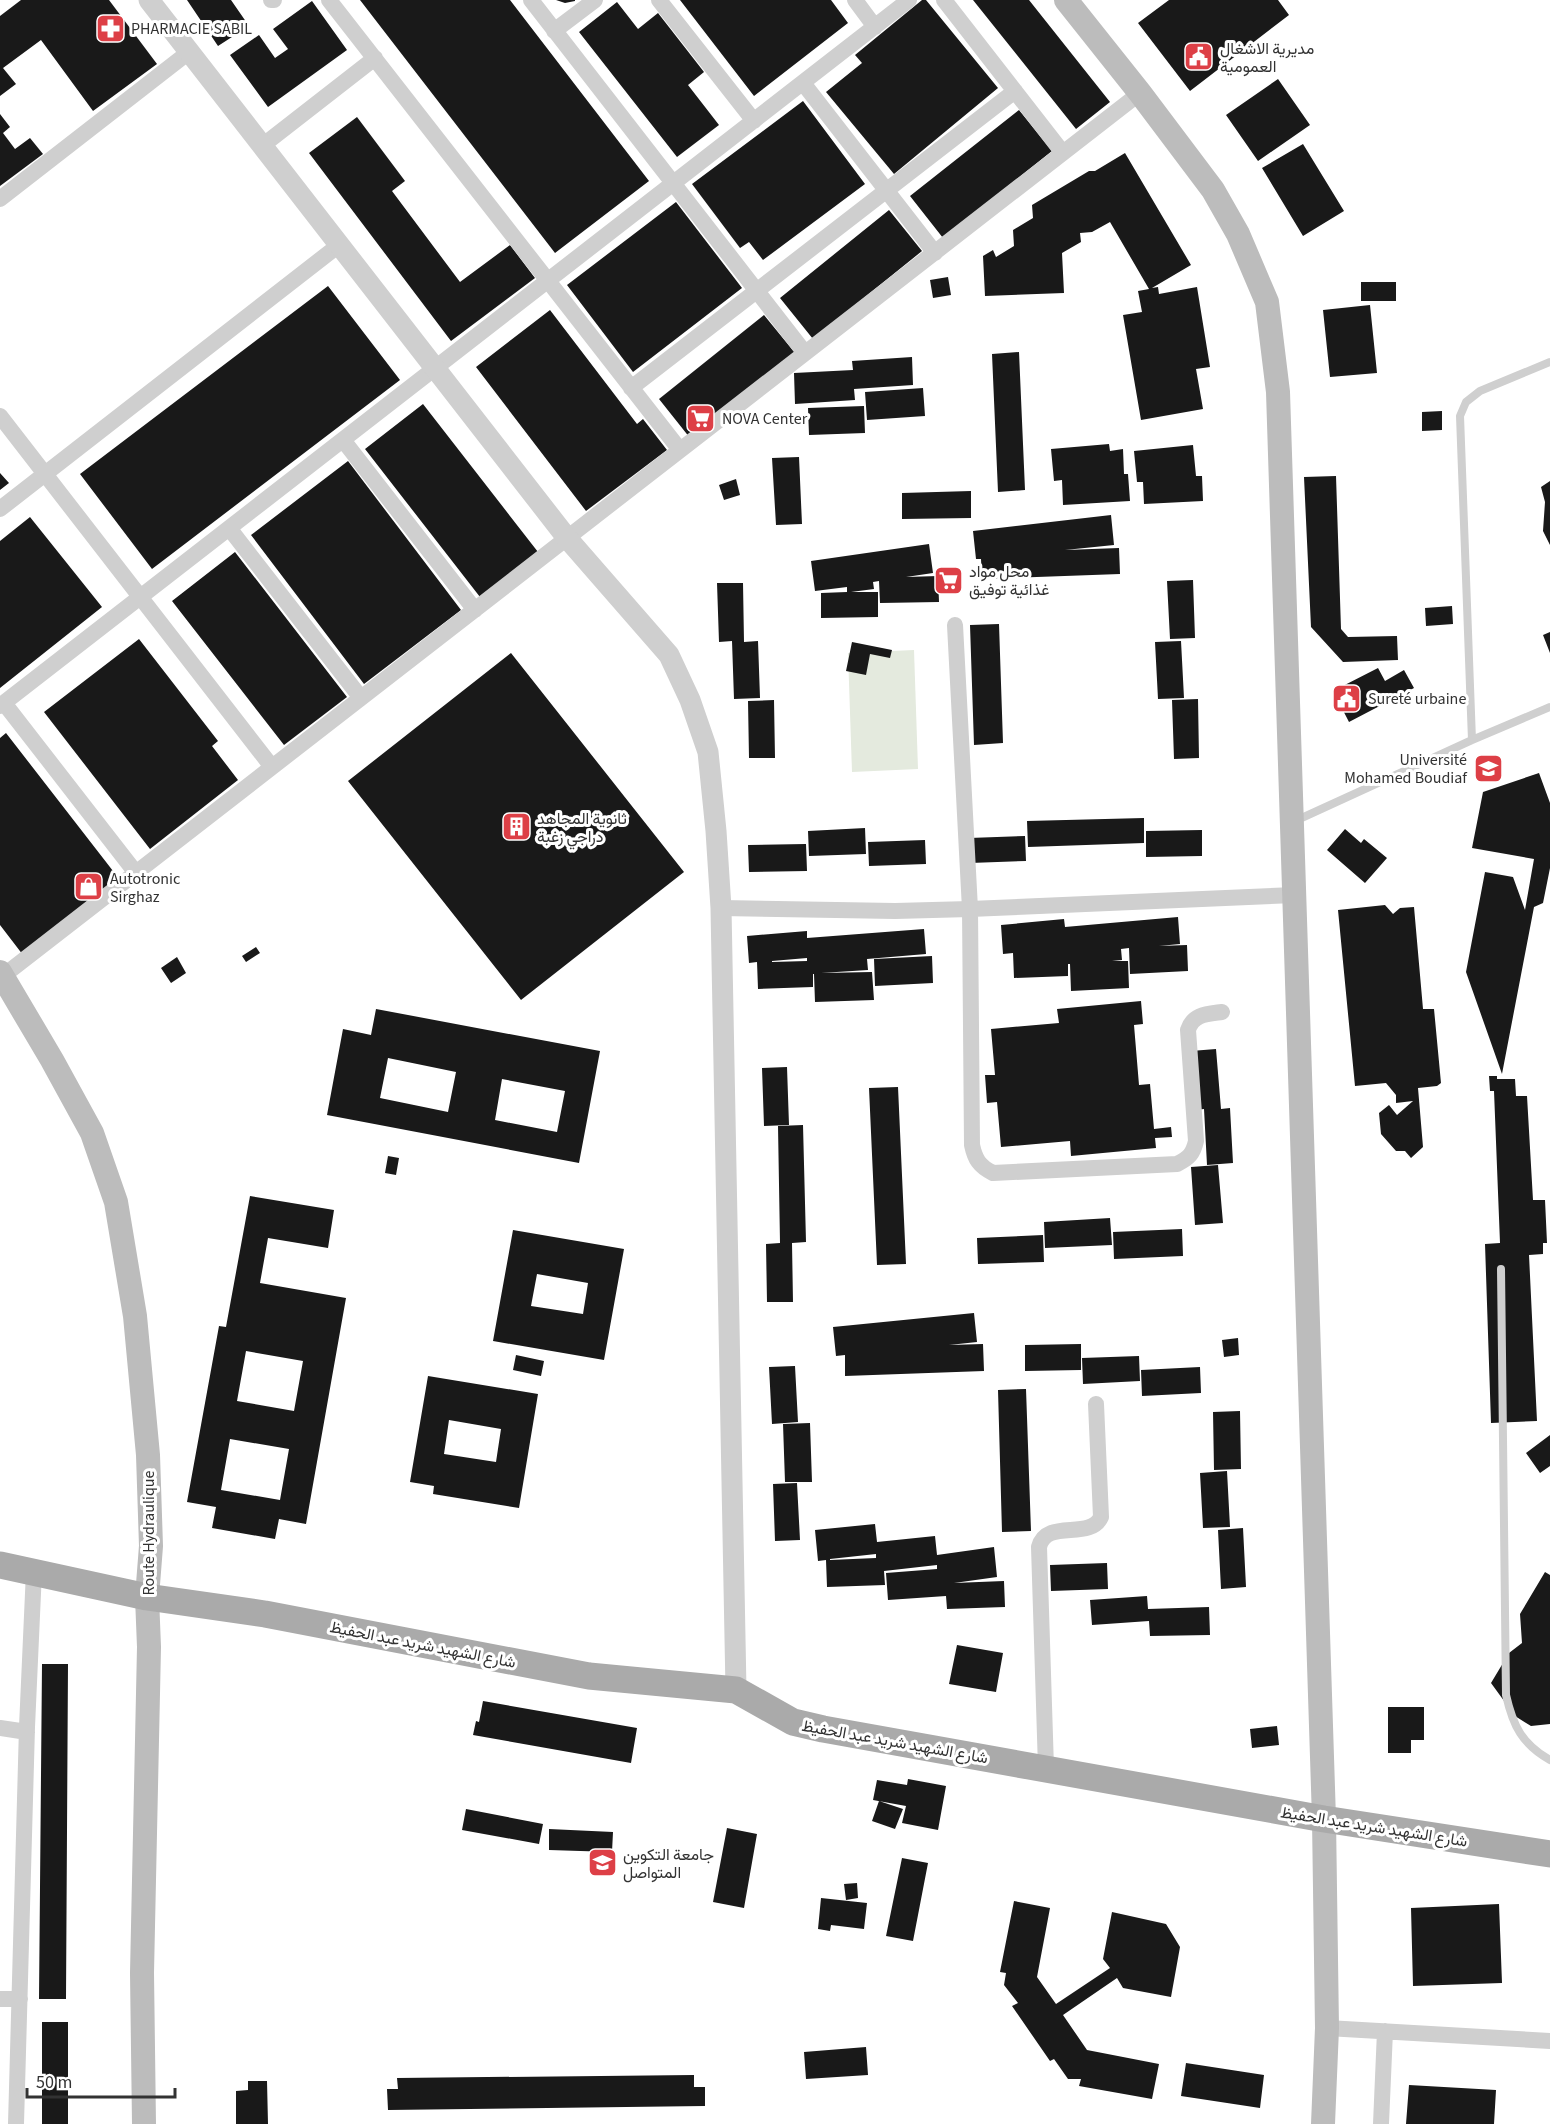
<svg xmlns="http://www.w3.org/2000/svg" width="1550" height="2124" viewBox="0 0 1550 2124" font-family="'Source Sans 3',Vazirmatn,sans-serif">
<style>
.green{fill:#e4eade}
.building{fill:#191919;fill-rule:evenodd}
.lines{fill:none;stroke-linecap:round;stroke-linejoin:round}
.service{stroke:#cfcfcf;stroke-width:8}
.minor{stroke:#cfcfcf;stroke-width:16}
.tertiary{stroke:#cfcfcf;stroke-width:21}
.secondary{stroke:#bcbcbc;stroke-width:24}
.primary{stroke:#aaa;stroke-width:27}
.labels{text-anchor:middle;stroke-width:6;stroke-linejoin:round;paint-order:stroke}
.poi-label{font-size:16px;fill:#323232;stroke:#fff;text-anchor:start}
.street-label{font-size:16px;fill:#323232;stroke:#fff}
</style>
<rect width="100%" height="100%" fill="#fff"/>
<!-- green -->
<path class="green" d="M914,650L918,769L852,772L848,653Z"/>
<!-- building -->
<path class="building" d="M21,0H109L157,64L93,111L41,40L3,68L16,84L0,96V16Z
M187,0H231L249,26L218,46Z
M360,0H510L649,181L555,253Z
M556,0H575V1L565,3Z
M680,0H831L848,23L754,96Z
M922,0H926L998,88L894,174L826,92L862,63L855,55Z
M973,0H1029L1110,102L1076,129Z
M1169,0H1278L1289,15L1190,91L1138,23Z
M312,1L347,50L268,107L230,55L259,35L275,58L288,49L273,29Z
M617,2L638,29L658,13L704,72L688,85L719,125L677,157L579,32Z
M1278,79L1310,125L1258,161L1226,115Z
M803,101L865,184L763,260L749,242L740,248L692,184Z
M1019,110L1052,151L943,238L910,196Z
M0,114L10,127L3,133L15,149L30,138L43,154L0,186Z
M357,117L405,181L392,191L460,282L510,245L535,278L451,341L309,153Z
M1303,144L1344,211L1303,236L1262,168Z
M1125,153L1191,265L1152,288L1158,287L1159,294L1197,287L1210,367L1196,369L1203,409L1141,420L1123,315L1142,312L1138,291L1149,289L1110,222L1092,232L1080,233L1081,242L1062,253L1064,293L985,296L983,256L993,250L996,257L1014,246L1013,230L1033,218L1032,205L1089,171H1095Z
M676,202L742,288L633,372L567,285Z
M889,210L922,251L813,339L780,298Z
M948,277L951,295L933,298L930,280Z
M1361,282H1396V301H1361Z
M328,286L400,380L152,569L80,474Z
M1370,305L1377,373L1330,377L1323,310Z
M550,310L637,424L643,419L667,450L586,511L476,367Z
M764,315L795,353L690,438L659,399Z
M1019,352L1025,490L998,492L992,354Z
M912,357L913,385L854,389L855,400L795,404L794,373L853,370L852,361Z
M923,388L925,416L867,420L865,392Z
M423,404L538,552L480,597L365,449Z
M864,406L865,433L809,435L808,408Z
M1442,411V430L1422,431V412Z
M1109,444L1110,451L1123,449L1124,474H1128L1130,501L1063,505L1062,480L1054,481L1051,449Z
M1193,445L1196,476H1202L1203,501L1144,504L1143,482H1137L1134,451Z
M799,457L802,524L776,525L772,458Z
M348,461L461,610L364,684L251,535Z
M0,473L9,483L0,490Z
M1336,476L1341,629L1348,637L1397,636L1398,660L1343,662L1311,627L1304,477Z
M736,479L740,495L724,500L719,485Z
M1550,481V545L1543,531L1545,502L1541,487Z
M971,491V518L902,519V493Z
M1111,515L1114,545L1065,550L1119,548L1120,574L982,579L981,559H976L973,531Z
M30,517L102,607L0,688V541Z
M929,544L933,573L906,577L938,576L939,602L880,603L879,581L873,582L874,589L851,592H878V617L821,618V593L847,592V587L815,591L811,561Z
M235,552L347,697L284,745L172,601Z
M1193,580L1195,638L1170,639L1167,581Z
M717,583H743L744,642L758,641L760,698L734,699L732,641L719,642Z
M1452,606L1453,624L1426,626L1425,608Z
M999,624L1003,743L974,745L970,625Z
M1550,632V653L1543,635Z
M139,639L218,741L212,746L238,780L150,849L44,712Z
M1181,641L1184,698L1158,699L1155,642Z
M852,642L892,650L890,658L870,654L866,675L846,671Z
M511,653L684,872L521,1000L348,781Z
M1378,668L1385,681L1404,670L1414,688L1349,722L1333,691Z
M1198,699L1199,758L1174,759L1172,700Z
M774,700L775,758H749L748,701Z
M6,733L120,880L23,955L0,925V738Z
M1539,773L1550,803V868L1543,903L1534,907L1502,1074L1466,972L1485,872L1513,877L1525,910L1534,859L1472,848L1483,792Z
M1144,818V843L1028,847L1027,821Z
M865,828L866,854L809,856L808,831Z
M1345,829L1361,843L1364,839L1387,858L1365,883L1327,850Z
M1202,830V856L1146,857V831Z
M1025,836L1026,861L970,863L969,838Z
M925,840L926,864L869,866L868,842Z
M806,844L807,871L749,872L748,845Z
M1385,905L1393,914L1400,908L1414,907L1423,1009H1434L1441,1083L1437,1086L1418,1088L1423,1147L1411,1158L1405,1151H1396L1381,1134L1379,1113L1389,1105L1397,1115L1413,1101L1396,1103V1095L1386,1083L1355,1086L1338,910Z
M1178,917L1180,944L1159,946L1187,945L1188,971L1130,974L1129,948L1121,949L1122,960L1112,961H1128L1129,988L1071,991L1070,964H1068V976L1014,978L1013,953L1003,954L1001,925L1064,919L1065,927Z
M924,929L926,954L867,959L868,970L821,973L872,972L874,1000L815,1002L814,974H813V987L758,989L757,962L749,963L747,936L807,931V938ZM807,958V961L772,962V961Z
M256,947L260,953L246,962L242,956Z
M932,956L933,983L875,986L874,959Z
M177,957L186,973L171,983L161,968Z
M1141,1001L1143,1024L1134,1025L1139,1085L1150,1084L1154,1129L1171,1127L1172,1137L1155,1138L1156,1148L1071,1156L1070,1141L1001,1147L997,1102L987,1103L985,1075H995L991,1029L1059,1023L1057,1009Z
M376,1009L600,1051L579,1163L327,1115L343,1029L371,1035ZM388,1058L456,1072L448,1112L380,1098ZM502,1079L565,1091L557,1132L495,1120Z
M1216,1049L1221,1109L1230,1108L1233,1163L1207,1165L1204,1109L1195,1110L1191,1051Z
M787,1067L789,1125L764,1126L762,1068Z
M1489,1076H1497V1079H1515L1516,1096H1527L1533,1200H1545L1547,1243H1543V1254L1529,1255L1537,1421L1491,1423L1485,1244L1500,1243L1494,1091H1490Z
M898,1087L906,1264L877,1265L869,1088Z
M803,1125L806,1242L792,1243L793,1302H767L766,1244L780,1243L778,1126Z
M388,1156L399,1158L396,1175L385,1173Z
M1218,1165L1223,1223L1195,1225L1191,1167Z
M250,1196L334,1210L328,1248L268,1238L260,1283L346,1298L306,1524L279,1519L275,1539L212,1528L216,1507L187,1502L219,1326L226,1327ZM246,1351L303,1361L294,1411L237,1401ZM230,1439L289,1449L280,1500L221,1490Z
M1110,1218L1112,1245L1045,1248L1044,1222Z
M1182,1229L1183,1256L1114,1259L1113,1232Z
M513,1230L624,1249L604,1360L493,1341ZM537,1274L588,1283L583,1314L531,1306Z
M1043,1235L1044,1262L978,1264L977,1238Z
M974,1313L977,1342L949,1345L983,1344L984,1371L845,1376V1355L836,1356L833,1327Z
M1238,1338L1239,1355L1224,1357L1222,1340Z
M1081,1344V1370L1025,1371V1345Z
M516,1355L544,1361L541,1376L513,1370Z
M1139,1356L1140,1381L1083,1384L1082,1358Z
M795,1366L798,1422L772,1424L769,1367Z
M1200,1367L1201,1393L1142,1396L1141,1370Z
M428,1376L538,1394L519,1508L433,1494L434,1486L410,1482ZM449,1420L501,1429L496,1462L444,1454Z
M1026,1389L1031,1531L1002,1532L998,1390Z
M1240,1411L1241,1469L1214,1470L1213,1412Z
M810,1423L812,1482H785L783,1424Z
M1550,1435V1466L1540,1473L1526,1453Z
M1227,1471L1230,1527L1203,1528L1200,1473Z
M797,1483L800,1540L775,1541L773,1484Z
M875,1524L877,1542L935,1536L937,1555L994,1547L997,1577L954,1583L1004,1581L1005,1607L947,1609L946,1596L888,1600L886,1573L937,1569V1565L884,1571L885,1585L827,1587L826,1560L818,1561L815,1530ZM876,1554V1558L830,1560V1559Z
M1243,1528L1246,1587L1221,1589L1218,1530Z
M1107,1563L1108,1589L1051,1591L1050,1565Z
M1545,1572L1550,1575V1724L1531,1726L1515,1716L1491,1683L1509,1653L1522,1643L1520,1614Z
M1147,1596L1148,1609L1209,1607L1210,1635L1150,1636L1149,1621L1092,1625L1090,1600Z
M957,1645L1003,1653L996,1692L949,1684Z
M42,1664H68L66,1999H39Z
M483,1701L637,1728L631,1763L473,1735L476,1721L479,1722Z
M1388,1707H1424V1740H1411V1753H1388Z
M1277,1726L1279,1745L1252,1748L1250,1729Z
M908,1779L946,1786L938,1830L902,1823L906,1806L873,1800L877,1780L907,1785Z
M879,1801L903,1809L895,1829L872,1821Z
M466,1809L543,1824L539,1844L462,1830Z
M727,1828L757,1834L744,1908L713,1902Z
M549,1829L613,1832L612,1852L549,1850Z
M902,1858L928,1863L913,1941L886,1936Z
M857,1883L858,1898L846,1900L844,1884Z
M821,1898L867,1903L864,1929L831,1925L830,1931L818,1929Z
M1014,1901L1050,1908L1037,1977L1056,2004L1110,1968L1103,1959L1112,1912L1166,1924L1180,1947L1171,1997L1123,1988L1117,1978L1063,2015L1087,2050L1159,2064L1152,2099L1079,2086L1081,2079H1068L1054,2059L1050,2061L1012,2006L1018,2003L1004,1985L1006,1973L1000,1972Z
M1499,1904L1502,1983L1413,1986L1411,1908Z
M42,2022H68V2124H42Z
M866,2047L868,2075L806,2079L804,2052Z
M1186,2063L1264,2075L1260,2108L1181,2096Z
M694,2075V2087H705V2106L388,2110L387,2089H398L397,2078Z
M248,2081H267L268,2124H236V2091L248,2090Z
M1409,2085L1496,2090L1494,2124H1406Z"/>
<g class="lines">
<!-- service -->
<path class="service" d="M1472,740L1460,416L1466,402L1480,391L1550,362
M1295,821L1472,740L1550,707
M1501,1269L1506,1695C1513,1726 1522,1744 1550,1760"/>
<!-- minor -->
<path class="minor" d="M271,0H274
M329,0L680,450
M531,0L805,353
M659,0L754,121
M855,0L875,27
M944,0L1063,153
M554,31L595,0
M803,83L935,253
M262,146L375,58
M0,199L189,52
M631,388L1015,91
M0,416L272,767
M343,440L475,610
M0,509L339,245
M229,528L361,698
M955,625L970,909L972,1145C975,1159 979,1166 993,1173L1177,1164C1189,1158 1193,1154 1196,1141L1188,1030C1193,1014 1207,1014 1222,1012
M4,703L136,873
M0,706L909,0
M721,908L895,911L970,909L1295,895
M3,976L1140,93
M0,1728L27,1732
M1046,1768L1039,1547C1046,1518 1090,1541 1101,1517L1096,1404
M0,1999H20
M1327,2028L1550,2041
M16,2124L27,1727L34,1571
M1381,2124L1385,2031"/>
<!-- tertiary -->
<path class="tertiary" d="M149,0L567,538L669,655L690,700L708,752L716,831L721,908L736,1690"/>
<!-- secondary -->
<path class="secondary" d="M1066,0L1140,93L1213,190L1238,234L1267,302L1278,392L1324,1819L1327,2028L1323,2124
M0,972L52,1060L92,1133L116,1202L135,1316L148,1455L151,1546L147,1597L149,1647L142,1973L144,2124"/>
<!-- primary -->
<path class="primary" d="M0,1565L147,1597L265,1614L589,1676L736,1690L793,1722L823,1729L1324,1819L1550,1854"/>
</g>
<!-- icons -->
<defs>
<symbol id="pharmacy-square" viewBox="-11 -11 22 22"><rect x="-9" y="-9" width="18" height="18" rx="4" fill="#dd3f46" stroke="#fff"/><path d="M-2-6h4v4h4v4h-4v4h-4v-4h-4v-4h4Z" fill="#fff"/></symbol>
<symbol id="civic-square" viewBox="-11 -11 22 22"><rect x="-9" y="-9" width="18" height="18" rx="4" fill="#dd3f46" stroke="#fff"/><path d="M-.6-6.5H3V-4.5H.6V-3L4-1V1h2V6H-6V1h2V-1L-.6-3ZM-1.2 2.5V6h2.4V2.5Z" fill="#fff"/></symbol>
<symbol id="supermarket-square" viewBox="-11 -11 22 22"><rect x="-9" y="-9" width="18" height="18" rx="4" fill="#dd3f46" stroke="#fff"/><path d="M-6-5.5h2.5l.6 2H6L4.5 2H-2.5L-4.4-4H-6ZM-1.5 3.2a1.3 1.3 0 1 0 .1 0ZM3 3.2a1.3 1.3 0 1 0 .1 0Z" fill="#fff"/></symbol>
<symbol id="university-square" viewBox="-11 -11 22 22"><rect x="-9" y="-9" width="18" height="18" rx="4" fill="#dd3f46" stroke="#fff"/><path d="M0-5L7-2L0 1L-7-2ZM-4 1L0 2.5L4 1V4Q0 6-4 4Z" fill="#fff"/></symbol>
<symbol id="building-square" viewBox="-11 -11 22 22"><rect x="-9" y="-9" width="18" height="18" rx="4" fill="#dd3f46" stroke="#fff"/><path d="M-4-6H4V6H1V3H-1V6H-4ZM-2.5-4.3h1.7v1.8h-1.7ZM.8-4.3h1.7v1.8H.8ZM-2.5-1h1.7V.8h-1.7ZM.8-1h1.7V.8H.8Z" fill="#fff"/></symbol>
<symbol id="shop-square" viewBox="-11 -11 22 22"><rect x="-9" y="-9" width="18" height="18" rx="4" fill="#dd3f46" stroke="#fff"/><path d="M-5-2.5h2.3a2.7 3.5 0 0 1 5.4 0H5L5.5 6h-11ZM-1.5-2.5h3a1.5 2.3 0 0 0-3 0Z" fill="#fff"/></symbol>
</defs>
<g fill-rule="evenodd">
<use href="#pharmacy-square" x="94" y="12" width="33" height="33"/>
<use href="#civic-square" x="1182" y="40" width="33" height="33"/>
<use href="#supermarket-square" x="684" y="402" width="33" height="33"/>
<use href="#supermarket-square" x="932" y="564" width="33" height="33"/>
<use href="#civic-square" x="1330" y="682" width="33" height="33"/>
<use href="#university-square" x="1472" y="752" width="33" height="33"/>
<use href="#building-square" x="500" y="810" width="33" height="33"/>
<use href="#shop-square" x="72" y="870" width="33" height="33"/>
<use href="#university-square" x="586" y="1846" width="33" height="33"/>
</g>
<g class="labels">
<!-- poi labels -->
<g class="poi-label">
<text x="131" y="34">PHARMACIE SABIL</text>
<text x="1220" y="54">مديرية الاشغال<tspan x="1220" dy="18">العمومية</tspan></text>
<text x="722" y="424">NOVA Center</text>
<text x="969" y="577">محل مواد<tspan x="969" dy="18">غذائية توفيق</tspan></text>
<text x="1368" y="704">Sureté urbaine</text>
<text x="1467" y="765" text-anchor="end">Université<tspan x="1467" dy="18">Mohamed Boudiaf</tspan></text>
<text x="537" y="824">ثانوية المجاهد<tspan x="537" dy="18">دراجي زغبة</tspan></text>
<text x="110" y="884">Autotronic<tspan x="110" dy="18">Sirghaz</tspan></text>
<text x="623" y="1860">جامعة التكوين<tspan x="623" dy="18">المتواصل</tspan></text>
</g>
<!-- street labels -->
<g class="street-label">
<text transform="translate(148 1533) rotate(-90)" y="6">Route Hydraulique</text>
<text transform="translate(423 1644) rotate(11)" y="6">شارع الشهيد شريد عبد الحفيظ</text>
<text transform="translate(895 1741) rotate(10)" y="6">شارع الشهيد شريد عبد الحفيظ</text>
<text transform="translate(1374 1826) rotate(9)" y="6">شارع الشهيد شريد عبد الحفيظ</text>
</g>
</g>
<!-- scale -->
<path d="M27 2088v9h148v-9" fill="none" stroke="#323232" stroke-width="3"/>
<text x="36" y="2088" font-size="18" fill="#323232" stroke="#ffffff" stroke-width="4.5" paint-order="stroke">50 m</text>
</svg>
